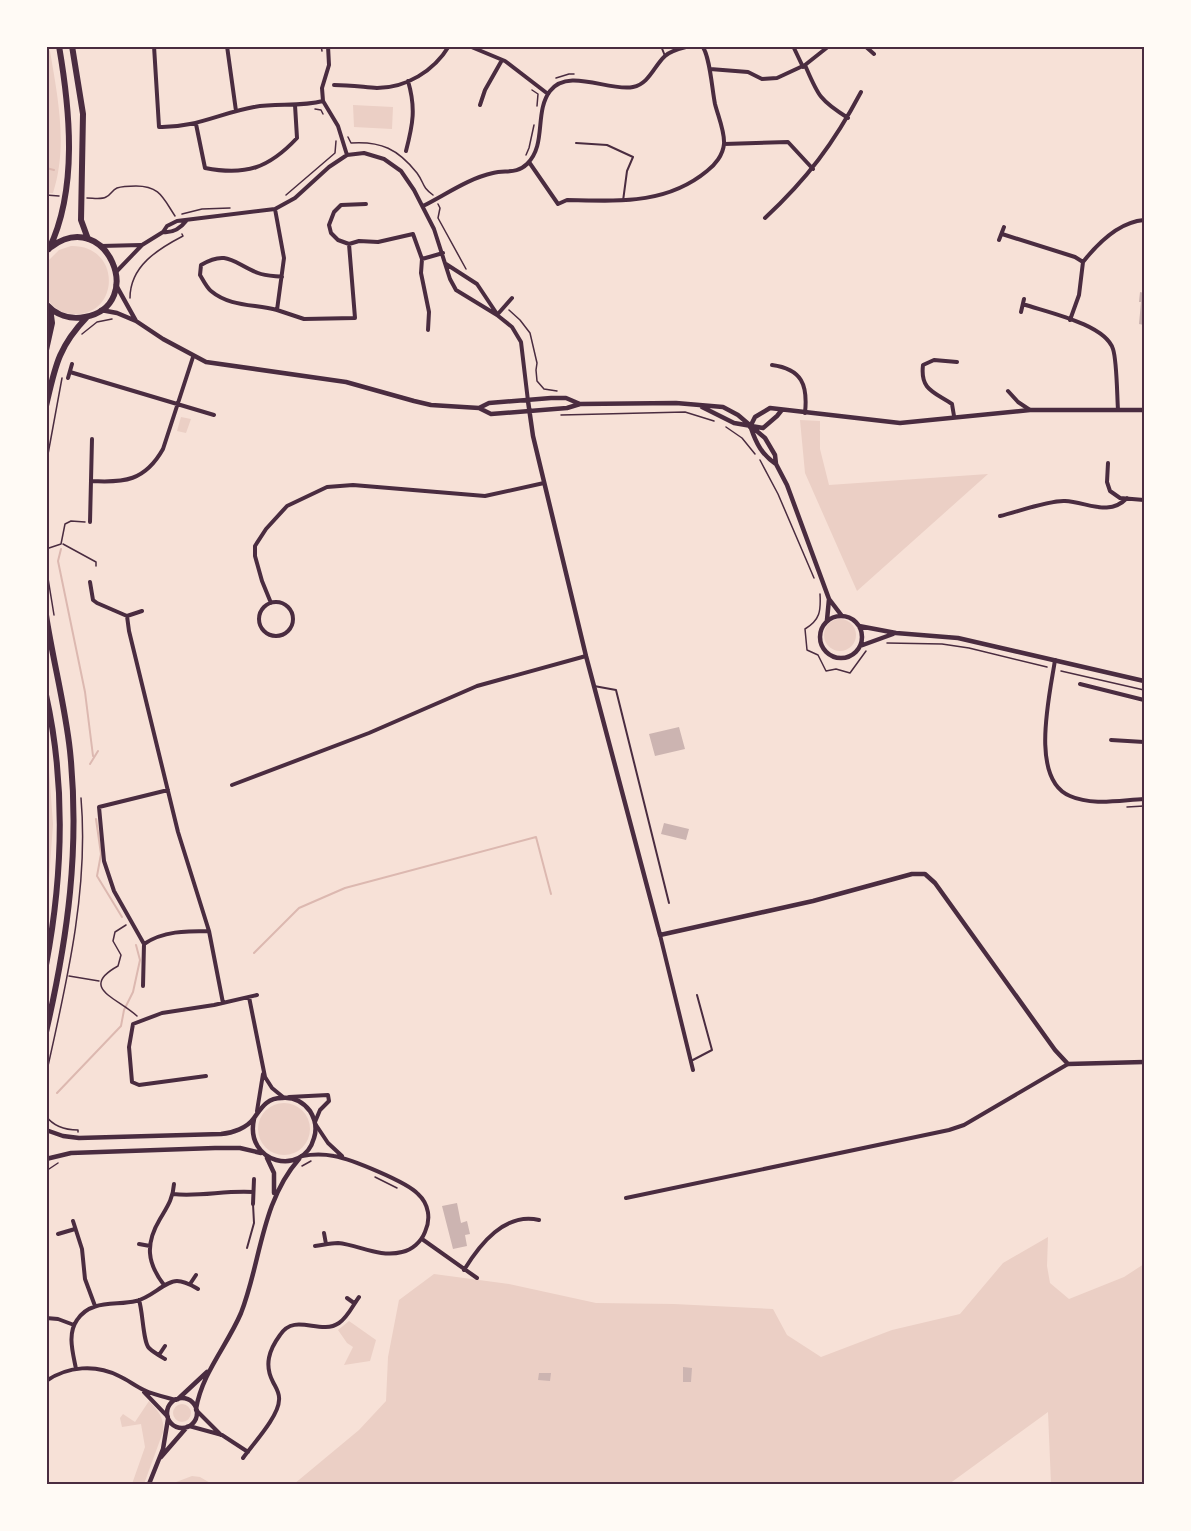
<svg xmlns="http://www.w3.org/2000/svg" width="1191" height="1531" viewBox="0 0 1191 1531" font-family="'DM Sans',sans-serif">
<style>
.green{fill:#ebcfc5}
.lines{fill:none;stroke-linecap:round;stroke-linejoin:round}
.stream{stroke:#dcb8b0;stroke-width:2}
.building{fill:#ccb4b1}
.path{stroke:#4a2c40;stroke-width:1.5}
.service{stroke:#4a2c40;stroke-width:2}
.minor{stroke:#4a2c40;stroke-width:4}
.tertiary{stroke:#4a2c40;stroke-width:4.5}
.primary{stroke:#4a2c40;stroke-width:6}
.neatline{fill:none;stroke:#4a2c40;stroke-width:2}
</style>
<rect width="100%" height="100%" fill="#f7e1d7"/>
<!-- green -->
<path class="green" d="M46,48L50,51C58,99 68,146 53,193H46Z
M353,105L393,107L392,129L354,127Z
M71,246C122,245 120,316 74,314C62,314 54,308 47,299V262L59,250Z
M181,417L191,419L186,433L177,431Z
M800,420L820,421V449L829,485L988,474L857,591L805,473Z
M824 635a16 16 0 1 1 32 0a16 16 0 1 1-32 0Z
M47,742L53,824L47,907Z
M258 1129a26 26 0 1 1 52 0a26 26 0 1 1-52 0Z
M1048,1237L1047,1266L1050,1283L1069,1299L1124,1277L1144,1264V1484H1123V1483L1051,1484L1048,1412L949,1484H294L359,1430L386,1401L388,1357L399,1300L434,1274L509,1284L596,1303L674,1304L773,1309L787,1335L821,1357L892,1330L960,1314L1003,1263Z
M349,1321L376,1340L370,1361L344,1365L353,1347L347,1343L338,1330Z
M149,1401C158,1411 165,1418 163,1432L144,1484H132L145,1447L141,1424L122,1427L120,1418L123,1414L135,1422Z
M173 1413a9 9 0 1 1 18 0a9 9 0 1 1-18 0Z
M192,1476L200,1477L212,1484H171Z"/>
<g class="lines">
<!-- stream -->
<path class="stream" d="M46,168L54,170
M61,549L58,561L85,692L93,756
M90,764L98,751
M96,819L101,854L97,876L122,917
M254,953L299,908L345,888L536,837L551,894
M57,1093L121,1026L124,1010L133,992L140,960L136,945"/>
</g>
<!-- building -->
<path class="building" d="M1140,292L1144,293V325L1139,324L1141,302H1139Z
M679,727L685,749L655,756L649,734Z
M664,823L689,829L686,840L661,834Z
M457,1203L461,1223L467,1221L470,1234L465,1235L467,1246L453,1249L442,1206Z
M683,1367L692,1368L691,1382H683Z
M539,1373H551L550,1381L538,1380Z"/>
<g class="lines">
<!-- path -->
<path class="path" d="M321,46L322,51
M556,78L569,74H574
M532,90L538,94L537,106
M315,109L321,110L323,114
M348,137L351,143C381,141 398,149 417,173C425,184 421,186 433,195
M526,155L529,148L534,125
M46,195L59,196
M286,195L335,153L336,141
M87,198C93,198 101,200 106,197C111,195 112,190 117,188C123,186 130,186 136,186C160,186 163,198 175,216
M438,204L440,208L438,218L466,269
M182,214L202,209L230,208
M130,298C130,266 158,249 183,236L182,234
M509,310L520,320L530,333L537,363L536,370L537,381L544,389L557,391
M82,334L97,322L112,319
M561,415L685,412L714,421
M726,427L742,438L755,454
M760,460L778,494L814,578
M46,465L62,378
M63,544L96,562V566
M46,549L61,544L65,524L71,521L85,522
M46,566L54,615
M820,594C821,611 820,620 805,629L807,650L818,655L826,671L836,669L850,673L866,651
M887,643L942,644L969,648L1047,667
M1061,671L1144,690
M1127,807L1144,806
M126,925L115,932L113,941L121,955L118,966C78,988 118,998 137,1016
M69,976L99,981
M46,1075C66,985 89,891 81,798
M46,1116C54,1127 65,1130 78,1130V1132
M302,1166L311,1161
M46,1171L58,1163
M375,1177L397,1188"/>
<!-- service -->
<path class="service" d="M661,46L665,56
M576,143L607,145L633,157L627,171L623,201
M594,686L616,690L669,903
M691,1061L712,1050L697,995
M247,1248L254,1223L253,1204"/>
<!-- minor -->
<path class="minor" d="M154,46L159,127C195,128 220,113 254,107C277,103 300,107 323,101
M227,46L236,111
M328,46L329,65L322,88L323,101L338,126L347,155
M469,46L505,61L548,94
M793,46L803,67
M865,46L874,54
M805,65C818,95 819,100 848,118
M710,69L748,72L762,79L777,78L805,65L829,46
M334,85C349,85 363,87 377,88C406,88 434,71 449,46
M480,105L485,90L502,60
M196,124L205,168C246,176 269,168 297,138L295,105
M724,144L788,142L813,169
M406,151C413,124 416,108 408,81
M529,162L558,204L567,200C617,201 666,205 707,171C715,165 723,155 724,144C725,132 718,116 715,104C712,90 710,55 702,46
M366,204L341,205L334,212L329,225L331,233L338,240L349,244L359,241L378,242L413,234L422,259L421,273L429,312L428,330
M423,206C445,195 469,178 493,173C506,170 517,174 527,164C547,145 534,112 550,91C568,67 609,92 633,87C649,84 654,66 665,56C672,50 682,48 690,46
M275,209L284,258L277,310L304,319L355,318L349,244
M765,218C807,179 834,143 861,92
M163,232C173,233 180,229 186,221
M1002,234L1075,257L1083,262L1079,295L1070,320
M999,240L1004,227
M101,246L141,245
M422,259L443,253
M1083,262C1098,243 1119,222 1144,220
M446,264L477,284L497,314
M117,271L142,245L163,232L167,226L177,221L275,209L295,198L329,167L347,155L364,153L384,159L401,171L414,190L434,229L450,279L456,290L497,315L512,327L521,342L528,401
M1023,304C1046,312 1105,324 1113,349C1117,361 1117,396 1118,410
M277,310C255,304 230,307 211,291C207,288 203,280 200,275L201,265C228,249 234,264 258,273C265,276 274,276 282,277
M1021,312L1024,299
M497,315L512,298
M772,365C802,369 808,385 805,413
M70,372L214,415
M68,378L72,364
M1008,391L1018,402L1030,410
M954,416L952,404C934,392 920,390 923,365L934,360L957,362
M1108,463L1107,482L1110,491L1120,498L1144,500
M91,481C124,483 145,481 163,449L193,357
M1000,516C1017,512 1049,500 1065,501C1087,502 1109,517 1127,498
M90,522L92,439
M90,582L93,600L97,603L127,616L129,631L178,832L209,931
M259 619a17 17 0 1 1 34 0a17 17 0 1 1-34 0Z
M271,603L262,581L255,556V546L266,529L287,506L327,487L353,485L485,496L544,483
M127,616L142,611
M1055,660C1050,694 1029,779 1070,796C1092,806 1121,800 1144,799
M1080,684L1144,700
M1111,740L1144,742
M232,785L369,733L477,686L586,656
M660,935L693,1070
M144,944L114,891L104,861L99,807L168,790
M143,986L144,944C163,931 186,931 209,931L223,1003
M249,997L265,1077L272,1088L283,1097
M206,1076L139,1085L132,1082L129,1047L133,1024L162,1013L214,1005L257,995
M289,1097L328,1095L329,1101L320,1110L315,1122
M257,1111L263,1074
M316,1125L328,1143L342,1156
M302,1156C313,1154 324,1154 334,1156C351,1159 407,1182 418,1194C429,1204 431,1219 425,1232C421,1242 412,1250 402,1252C380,1258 359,1245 338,1243C330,1243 323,1245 315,1246
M173,1194C200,1197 226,1190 253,1192
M626,1198L949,1130L964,1125L1068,1064
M253,1204L254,1179
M73,1221L82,1249L85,1279L95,1306
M324,1233L326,1244
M58,1234L75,1229
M422,1239L477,1278
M139,1244L150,1246
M464,1270C480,1244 505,1212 539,1220
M190,1284L196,1275
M164,1285C147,1263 145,1244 160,1219C167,1207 173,1199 174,1184
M347,1298L354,1303
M139,1300C143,1312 143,1342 149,1348C153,1352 160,1356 165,1359
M46,1318L58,1319L74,1325
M159,1355L165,1346
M76,1369C73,1353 67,1334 77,1320C91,1299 116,1306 136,1301C151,1298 165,1281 177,1281C185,1281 191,1285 198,1289
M46,1381C68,1366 96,1364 119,1376C128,1380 135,1386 144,1390C154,1395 165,1397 176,1400
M144,1392L168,1417
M196,1410L221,1435
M189,1426L222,1435L248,1452
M243,1458C253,1444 279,1416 279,1400C280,1393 276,1388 273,1382C264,1365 269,1350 280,1335C295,1312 320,1336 339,1323C348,1317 353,1305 359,1297"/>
<!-- tertiary -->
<path class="tertiary" d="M116,285L136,321
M101,310L117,313L136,321L163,339L206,362L346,382L414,401L431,405L479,408L491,414L567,408L580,404L676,403L723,407L738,415L765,438L775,455L776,464L787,485L829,599L842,616
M528,401L533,436L586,656L660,935L813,901L912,874H925L935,883L1055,1050L1068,1064L1144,1062
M702,407L734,423L763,428L777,416L781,411
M479,408L489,403L551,398H566L580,404
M750,427L755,417L770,408L900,423L1030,410H1144
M751,428C756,443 762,455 776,464
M820 637a21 21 0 1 1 42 0a21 21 0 1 1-42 0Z
M827,620L829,599
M859,626L896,633L958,638L1144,681
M860,646L893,634
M46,1130L63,1136L79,1138L221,1134C233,1133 247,1128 254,1118C262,1107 267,1098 282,1098C293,1097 303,1102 310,1111C315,1119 317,1129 314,1138C303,1178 244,1163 254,1119
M267,1158L274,1173V1193
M46,1159L71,1153L215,1148H240L261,1153
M167 1413a15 15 0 1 1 30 0a15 15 0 1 1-30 0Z
M178,1399L207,1372
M196,1409C202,1373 227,1346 241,1313C261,1262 261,1202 299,1159
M161,1457L187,1427
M149,1484L163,1449L168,1419"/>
<!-- primary -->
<path class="primary" d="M72,46L83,114L81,220L88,239
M49,249C78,189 70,110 59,46
M46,304C56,315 70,320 85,317C148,305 106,206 51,247
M46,350L52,323L50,308
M46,406C55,367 58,347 87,317
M46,615C53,661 65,705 70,751C80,848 68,937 46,1032
M46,695C66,785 63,875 46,965
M46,1140V1147"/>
</g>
<!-- border -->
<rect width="1191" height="1531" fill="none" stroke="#fffaf5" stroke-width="96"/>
<rect x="48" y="48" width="1095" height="1435" class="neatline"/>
</svg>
